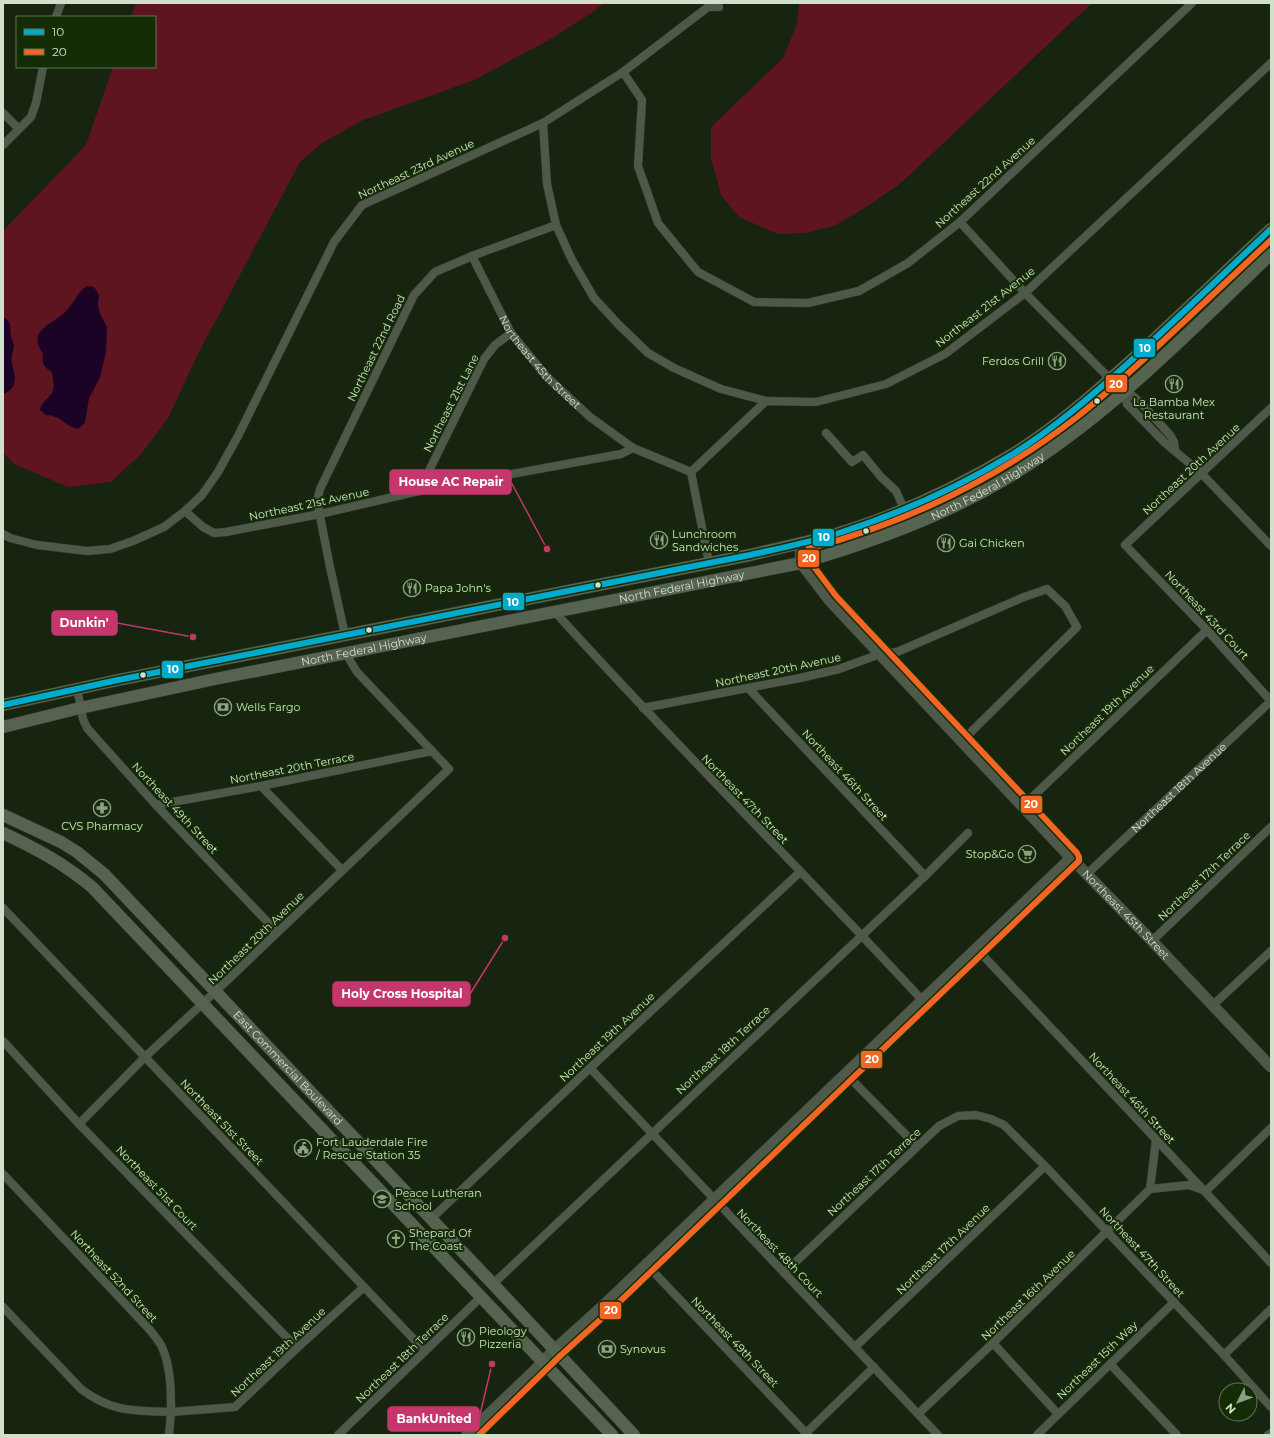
<svg xmlns="http://www.w3.org/2000/svg" width="1274" height="1438" viewBox="0 0 1274 1438" font-family="Montserrat,sans-serif">
<style>
.green{fill:#5f1520}
.water{fill:#1c0325}
.lines{fill:none;stroke-linecap:round;stroke-linejoin:round}
.street-casing{stroke:#323c2d;stroke-width:9}
.secondary-casing{stroke:#323c2d;stroke-width:12}
.primary-casing{stroke:#323c2d;stroke-width:13}
.street{stroke:#4e594a;stroke-width:8}
.secondary{stroke:#4e594a;stroke-width:11}
.primary{stroke:#566350;stroke-width:12}
.bus-1-casing{stroke:#142d06;stroke-width:9}
.bus-2-casing{stroke:#142d06;stroke-width:9}
.bus-1{stroke:#00a9ce;stroke-width:6}
.bus-2{stroke:#f26522;stroke-width:6}
.bus-dot{fill:#d0e0ca;stroke:#142d06;stroke-width:1.5}
.labels{text-anchor:middle;stroke-width:4;stroke-linejoin:round;paint-order:stroke}
.street-label{font-size:11px;fill:#d0e0ca;stroke:#142d06}
.poi-label{font-size:11px;fill:#d0e0ca;stroke:#142d06;text-anchor:start}
.leader{fill:none;stroke:#c4366c;stroke-width:1.5}
.callout-dot{fill:#c4366c;stroke:#142d06;stroke-width:1.5}
.callout{fill:#c4366c;stroke:#c4366c;stroke-width:1.5}
.callout-label{font-size:12px;text-anchor:middle;font-weight:bold;fill:#fff}
.line-badge{stroke:#142d06;stroke-width:1.5}
.badge-label{font-size:11px;text-anchor:middle;font-weight:bold;fill:#fff}
</style>
<rect width="100%" height="100%" fill="#17240f"/>
<!-- green -->
<path class="green" d="M136,3H604L590,14L549,40L474,80L361,121L322,143L300,162L199,352L168,418L142,453L111,482L68,487L14,464L3,452V231L86,145L113,67H155V17H131Z
M799,3H1092L902,182L868,206L834,226L805,233L778,234L739,217L721,195L711,158V127L783,58L797,24Z"/>
<!-- water -->
<path class="water" d="M87,286L94,287L99,295L98,304L100,314L107,327L106,352L100,378L89,398L85,423L78,429C64,426 63,416 46,415L40,410C41,402 48,399 52,393C55,387 53,379 52,373C44,366 41,364 43,354C27,330 50,326 65,312C73,305 77,292 87,286Z
M3,317C13,321 9,331 12,339C12,341 13,343 14,345C14,351 10,357 12,363C13,371 17,376 14,384C12,390 8,392 3,394Z"/>
<g class="lines">
<defs>
<g id="street">
<path d="M56,17L61,3"/>
<path d="M623,72L642,100L638,166L658,223L698,272L754,302L808,303L859,291L908,263L960,222L1192,3"/>
<path d="M3,113L19,129"/>
<path d="M543,123L547,184L556,225L572,260L594,298L619,325L648,353L674,368L721,389L766,401"/>
<path d="M3,145L31,117L36,103L43,67"/>
<path d="M960,222L1025,293L1124,393L1133,396L1142,404L1170,435L1174,442L1175,451"/>
<path id="s1" d="M472,256L511,333L547,377L590,417L633,448L691,472"/>
<path d="M1124,393L1127,404L1164,442L1201,473L1271,546"/>
<path d="M1271,408L1125,545L1207,630L1271,701"/>
<path d="M826,433L852,462L863,455L881,477L896,491L904,509"/>
<path d="M691,472L766,401L816,402L886,384L945,354L1025,293L1271,63"/>
<path d="M691,472L709,563"/>
<path d="M970,478L979,494"/>
<path d="M419,491L484,359L495,345L511,333"/>
<path d="M185,511L202,495L218,472L238,436L334,242L362,205L543,123L623,72L708,7H719"/>
<path d="M3,534L10,538L37,545L87,551L110,549L133,541L164,527L185,511L203,527L214,533L226,532L320,514L419,491L621,454L633,448"/>
<path d="M555,612C674,744 801,869 922,1000"/>
<path d="M345,635L330,567L317,501L320,489L414,295L435,272L472,256L556,225"/>
<path d="M77,688L83,719L87,728L156,805L277,932"/>
<path d="M749,689L925,876"/>
<path d="M643,708L800,678L839,669L880,654L897,652L1024,597L1047,589L1065,606L1077,627L962,741"/>
<path d="M261,786L342,870"/>
<path d="M156,805L261,786L432,751"/>
<path d="M1023,806L1207,630"/>
<path id="s2" d="M1087,874L1271,701"/>
<path d="M3,908L425,1351"/>
<path d="M1152,941L1271,827"/>
<path d="M976,948C1074,1053 1174,1157 1271,1263"/>
<path d="M1213,1005L1271,951"/>
<path d="M3,1041L79,1124L297,1348"/>
<path d="M590,1068L938,1435"/>
<path d="M845,1073L917,1146"/>
<path d="M79,1124L145,1057L215,992L449,769L357,672L346,654"/>
<path d="M3,1174L149,1329C154,1335 159,1341 162,1347C171,1368 171,1390 171,1412C134,1411 111,1412 81,1389L3,1307"/>
<path d="M1150,1189L1156,1140"/>
<path d="M431,1219L590,1068L800,872"/>
<path d="M646,1264L808,1435"/>
<path d="M784,1273L939,1126L958,1116L976,1115L991,1119L1004,1125L1045,1166L1224,1355L1271,1407"/>
<path d="M493,1284L925,876L968,833"/>
<path d="M993,1343L1058,1414"/>
<path d="M855,1347L1045,1166"/>
<path d="M1224,1355L1271,1309"/>
<path d="M1110,1364L1177,1435"/>
<path d="M918,1414L993,1343L1150,1189L1189,1185L1206,1191L1271,1128"/>
<path d="M806,1433L874,1367"/>
<path d="M169,1435L171,1412L235,1407L297,1348L364,1287"/>
<path d="M338,1435L481,1297"/>
<path d="M1037,1435L1174,1302"/>
<path d="M1268,1435L1271,1433"/>
</g>
<g id="secondary">
<path id="s3" d="M800,543L801,563L830,601L1071,858L1152,941L1271,1067"/>
<path d="M467,1435L535,1370L554,1350L605,1304L1071,858"/>
</g>
<g id="primary">
<path d="M3,705L118,680L750,555C771,550 793,545 814,540C884,522 951,491 1013,454C1058,426 1097,391 1136,356C1182,314 1226,271 1271,229"/>
<path id="s4" d="M3,727L80,708L215,679L801,563C871,542 939,518 1002,481C1104,421 1186,335 1271,254"/>
<path id="s5" d="M3,815L61,842L77,852L104,874L493,1284L634,1435"/>
<path d="M3,833C37,849 63,863 92,887L612,1435"/>
</g>
</defs>
<!-- street casing -->
<use href="#street" class="street-casing"/>
<!-- secondary casing -->
<use href="#secondary" class="secondary-casing"/>
<!-- primary casing -->
<use href="#primary" class="primary-casing"/>
<!-- street -->
<use href="#street" class="street"/>
<!-- secondary -->
<use href="#secondary" class="secondary"/>
<!-- primary -->
<use href="#primary" class="primary"/>
<defs>
<path id="bus-1" d="M3,705L118,680L750,555C781,548 812,542 842,532C901,513 959,487 1013,454C1053,429 1089,398 1124,367C1174,322 1222,275 1271,229"/>
<path id="bus-2" d="M479,1435L560,1356L611,1310L1079,861V857L1077,853L836,596L809,560L808,549C906,523 997,479 1077,417C1100,399 1122,379 1143,360C1186,320 1228,280 1271,240"/>
</defs>
<!-- bus-1 casing -->
<use href="#bus-1" class="bus-1-casing"/>
<!-- bus-2 casing -->
<use href="#bus-2" class="bus-2-casing"/>
<!-- bus-1 -->
<use href="#bus-1" class="bus-1"/>
<!-- bus-2 -->
<use href="#bus-2" class="bus-2"/>
</g>
<!-- icons -->
<defs>
<symbol id="restaurant-ring" viewBox="-11 -11 22 22"><circle r="9.5" fill="#142d06" stroke="#8f9e89" stroke-width="1.5"/><path d="M-5-6h1v4h1v-4h1v4h1v-4h1v5L-1.5 .5V6h-2V.5L-5-1ZM5-6V6H3V1.5H1.5Q1.5-4 5-6Z" fill="#8f9e89"/></symbol>
<symbol id="bank-ring" viewBox="-11 -11 22 22"><circle r="9.5" fill="#142d06" stroke="#8f9e89" stroke-width="1.5"/><path d="M-6-4H6V4H-6ZM0-2.3a2.3 2.3 0 1 0 0 4.6a2.3 2.3 0 1 0 0-4.6Z" fill="#8f9e89"/></symbol>
<symbol id="pharmacy-ring" viewBox="-11 -11 22 22"><circle r="9.5" fill="#142d06" stroke="#8f9e89" stroke-width="1.5"/><path d="M-2-6h4v4h4v4h-4v4h-4v-4h-4v-4h4Z" fill="#8f9e89"/></symbol>
<symbol id="supermarket-ring" viewBox="-11 -11 22 22"><circle r="9.5" fill="#142d06" stroke="#8f9e89" stroke-width="1.5"/><path d="M-6-5.5h2.5l.6 2H6L4.5 2H-2.5L-4.4-4H-6ZM-1.5 3.2a1.3 1.3 0 1 0 .1 0ZM3 3.2a1.3 1.3 0 1 0 .1 0Z" fill="#8f9e89"/></symbol>
<symbol id="civic-ring" viewBox="-11 -11 22 22"><circle r="9.5" fill="#142d06" stroke="#8f9e89" stroke-width="1.5"/><path d="M-.6-6.5H3V-4.5H.6V-3L4-1V1h2V6H-6V1h2V-1L-.6-3ZM-1.2 2.5V6h2.4V2.5Z" fill="#8f9e89"/></symbol>
<symbol id="school-ring" viewBox="-11 -11 22 22"><circle r="9.5" fill="#142d06" stroke="#8f9e89" stroke-width="1.5"/><path d="M0-5L7-2L0 1L-7-2ZM-4 1L0 2.5L4 1V4Q0 6-4 4Z" fill="#8f9e89"/></symbol>
<symbol id="church-ring" viewBox="-11 -11 22 22"><circle r="9.5" fill="#142d06" stroke="#8f9e89" stroke-width="1.5"/><path d="M-1.2-6h2.4v3.5h3.3v2.4h-3.3V6h-2.4V-.1h-3.3v-2.4h3.3Z" fill="#8f9e89"/></symbol>
</defs>
<g fill-rule="evenodd">
<use href="#restaurant-ring" x="1047" y="351" width="20" height="20"/>
<use href="#restaurant-ring" x="1164" y="374" width="20" height="20"/>
<use href="#restaurant-ring" x="649" y="530" width="20" height="20"/>
<use href="#restaurant-ring" x="936" y="533" width="20" height="20"/>
<use href="#restaurant-ring" x="402" y="578" width="20" height="20"/>
<use href="#bank-ring" x="213" y="697" width="20" height="20"/>
<use href="#pharmacy-ring" x="92" y="798" width="20" height="20"/>
<use href="#supermarket-ring" x="1017" y="844" width="20" height="20"/>
<use href="#civic-ring" x="293" y="1138" width="20" height="20"/>
<use href="#school-ring" x="372" y="1189" width="20" height="20"/>
<use href="#church-ring" x="386" y="1229" width="20" height="20"/>
<use href="#restaurant-ring" x="456" y="1327" width="20" height="20"/>
<use href="#bank-ring" x="597" y="1339" width="20" height="20"/>
</g>
<!-- markers -->
<g class="bus-dot">
<circle cx="1097" cy="401" r="3.5"/>
<circle cx="866" cy="531" r="3.5"/>
<circle cx="598" cy="585" r="3.5"/>
<circle cx="369" cy="630" r="3.5"/>
<circle cx="143" cy="675" r="3.5"/>
</g>
<g class="labels">
<!-- street labels -->
<g class="street-label">
<text transform="translate(416 169) rotate(-25)" y="4">Northeast 23rd Avenue</text>
<text transform="translate(985 182) rotate(-42)" y="4">Northeast 22nd Avenue</text>
<text transform="translate(985 307) rotate(-38)" y="4">Northeast 21st Avenue</text>
<text transform="translate(376 348) rotate(-64)" y="4">Northeast 22nd Road</text>
<text dy="4" stroke="none"><textPath href="#s1" startOffset="127">Northeast 45th Street</textPath></text>
<text transform="translate(451 403) rotate(-63)" y="4">Northeast 21st Lane</text>
<text transform="translate(1191 469) rotate(-43)" y="4">Northeast 20th Avenue</text>
<text dy="4" stroke="none"><textPath href="#s4" startOffset="1017">North Federal Highway</textPath></text>
<text transform="translate(309 504) rotate(-12)" y="4">Northeast 21st Avenue</text>
<text dy="4" stroke="none"><textPath href="#s4" startOffset="693">North Federal Highway</textPath></text>
<text transform="translate(1207 615) rotate(47)" y="4">Northeast 43rd Court</text>
<text dy="4" stroke="none"><textPath href="#s4" startOffset="369">North Federal Highway</textPath></text>
<text transform="translate(778 670) rotate(-12)" y="4">Northeast 20th Avenue</text>
<text transform="translate(1107 710) rotate(-44)" y="4">Northeast 19th Avenue</text>
<text transform="translate(292 768) rotate(-11)" y="4">Northeast 20th Terrace</text>
<text transform="translate(845 775) rotate(47)" y="4">Northeast 46th Street</text>
<text dy="4" stroke="none"><textPath href="#s2" startOffset="126">Northeast 18th Avenue</textPath></text>
<text transform="translate(745 799) rotate(46)" y="4">Northeast 47th Street</text>
<text transform="translate(175 808) rotate(47)" y="4">Northeast 49th Street</text>
<text transform="translate(1204 876) rotate(-44)" y="4">Northeast 17th Terrace</text>
<text dy="4" stroke="none"><textPath href="#s3" startOffset="499">Northeast 45th Street</textPath></text>
<text transform="translate(256 938) rotate(-44)" y="4">Northeast 20th Avenue</text>
<text transform="translate(607 1037) rotate(-43)" y="4">Northeast 19th Avenue</text>
<text transform="translate(723 1050) rotate(-43)" y="4">Northeast 18th Terrace</text>
<text dy="4" stroke="none"><textPath href="#s5" startOffset="385">East Commercial Boulevard</textPath></text>
<text transform="translate(1132 1098) rotate(47)" y="4">Northeast 46th Street</text>
<text transform="translate(222 1122) rotate(46)" y="4">Northeast 51st Street</text>
<text transform="translate(874 1172) rotate(-43)" y="4">Northeast 17th Terrace</text>
<text transform="translate(157 1188) rotate(46)" y="4">Northeast 51st Court</text>
<text transform="translate(943 1249) rotate(-44)" y="4">Northeast 17th Avenue</text>
<text transform="translate(1142 1252) rotate(47)" y="4">Northeast 47th Street</text>
<text transform="translate(780 1253) rotate(46)" y="4">Northeast 48th Court</text>
<text transform="translate(114 1276) rotate(47)" y="4">Northeast 52nd Street</text>
<text transform="translate(1028 1295) rotate(-44)" y="4">Northeast 16th Avenue</text>
<text transform="translate(735 1342) rotate(46)" y="4">Northeast 49th Street</text>
<text transform="translate(278 1352) rotate(-43)" y="4">Northeast 19th Avenue</text>
<text transform="translate(402 1358) rotate(-44)" y="4">Northeast 18th Terrace</text>
<text transform="translate(1097 1360) rotate(-44)" y="4">Northeast 15th Way</text>
</g>
<!-- poi labels -->
<g class="poi-label">
<text x="1044" y="365" text-anchor="end">Ferdos Grill</text>
<text x="1174" y="406" text-anchor="middle">La Bamba Mex<tspan x="1174" dy="13">Restaurant</tspan></text>
<text x="672" y="538">Lunchroom<tspan x="672" dy="13">Sandwiches</tspan></text>
<text x="959" y="547">Gai Chicken</text>
<text x="425" y="592">Papa John's</text>
<text x="236" y="711">Wells Fargo</text>
<text x="102" y="830" text-anchor="middle">CVS Pharmacy</text>
<text x="1014" y="858" text-anchor="end">Stop&amp;Go</text>
<text x="316" y="1146">Fort Lauderdale Fire<tspan x="316" dy="13">/ Rescue Station 35</tspan></text>
<text x="395" y="1197">Peace Lutheran<tspan x="395" dy="13">School</tspan></text>
<text x="409" y="1237">Shepard Of<tspan x="409" dy="13">The Coast</tspan></text>
<text x="479" y="1335">Pieology<tspan x="479" dy="13">Pizzeria</tspan></text>
<text x="620" y="1353">Synovus</text>
</g>
</g>
<!-- callouts -->
<path class="leader" d="M547 549L511 482M193 637L117 623M505 938L470 994M492 1364L479 1419"/>
<g class="callout-dot">
<circle cx="547" cy="549" r="4"/>
<circle cx="193" cy="637" r="4"/>
<circle cx="505" cy="938" r="4"/>
<circle cx="492" cy="1364" r="4"/>
</g>
<g class="callout">
<rect x="390" y="470" width="121" height="24" rx="4"/>
<rect x="52" y="611" width="65" height="24" rx="4"/>
<rect x="333" y="982" width="137" height="24" rx="4"/>
<rect x="388" y="1407" width="91" height="24" rx="4"/>
</g>
<g class="callout-label">
<text x="451" y="486">House AC Repair</text>
<text x="84" y="627">Dunkin'</text>
<text x="402" y="998">Holy Cross Hospital</text>
<text x="434" y="1423">BankUnited</text>
</g>
<g class="line-badge">
<rect x="1133" y="338" width="23" height="20" rx="4" fill="#00a9ce"/>
<rect x="1105" y="374" width="23" height="19" rx="4" fill="#f26522"/>
<rect x="812" y="528" width="23" height="19" rx="4" fill="#00a9ce"/>
<rect x="797" y="549" width="23" height="19" rx="4" fill="#f26522"/>
<rect x="502" y="592" width="23" height="19" rx="4" fill="#00a9ce"/>
<rect x="161" y="660" width="23" height="19" rx="4" fill="#00a9ce"/>
<rect x="1020" y="795" width="23" height="19" rx="4" fill="#f26522"/>
<rect x="860" y="1050" width="23" height="19" rx="4" fill="#f26522"/>
<rect x="599" y="1301" width="23" height="19" rx="4" fill="#f26522"/>
</g>
<g class="badge-label">
<text x="1145" y="352">10</text>
<text x="1116" y="388">20</text>
<text x="824" y="541">10</text>
<text x="809" y="562">20</text>
<text x="513" y="606">10</text>
<text x="173" y="673">10</text>
<text x="1031" y="808">20</text>
<text x="872" y="1063">20</text>
<text x="611" y="1314">20</text>
</g>
<!-- border -->
<rect width="1274" height="1438" fill="none" stroke="#d0e0ca" stroke-width="8"/>
<!-- legend -->
<rect x="16" y="16" width="140" height="52" fill="#142d06" stroke="#5f7554"/>
<rect x="24" y="29" width="20" height="6" fill="#00a9ce" stroke="#5f7554"/>
<text x="52" y="36" font-size="12" fill="#d0e0ca">10</text>
<rect x="24" y="49" width="20" height="6" fill="#f26522" stroke="#5f7554"/>
<text x="52" y="56" font-size="12" fill="#d0e0ca">20</text>
<!-- north arrow -->
<g transform="translate(1238 1402) rotate(228)"><circle r="19" fill="#142d06" stroke="#5f7554"/>
<path d="M0-3L7 15L0 10L-7 15Z" fill="#8f9e89"/>
<text y="-6" font-size="11" font-weight="bold" text-anchor="middle" fill="#d0e0ca">N</text>
</g>
</svg>
